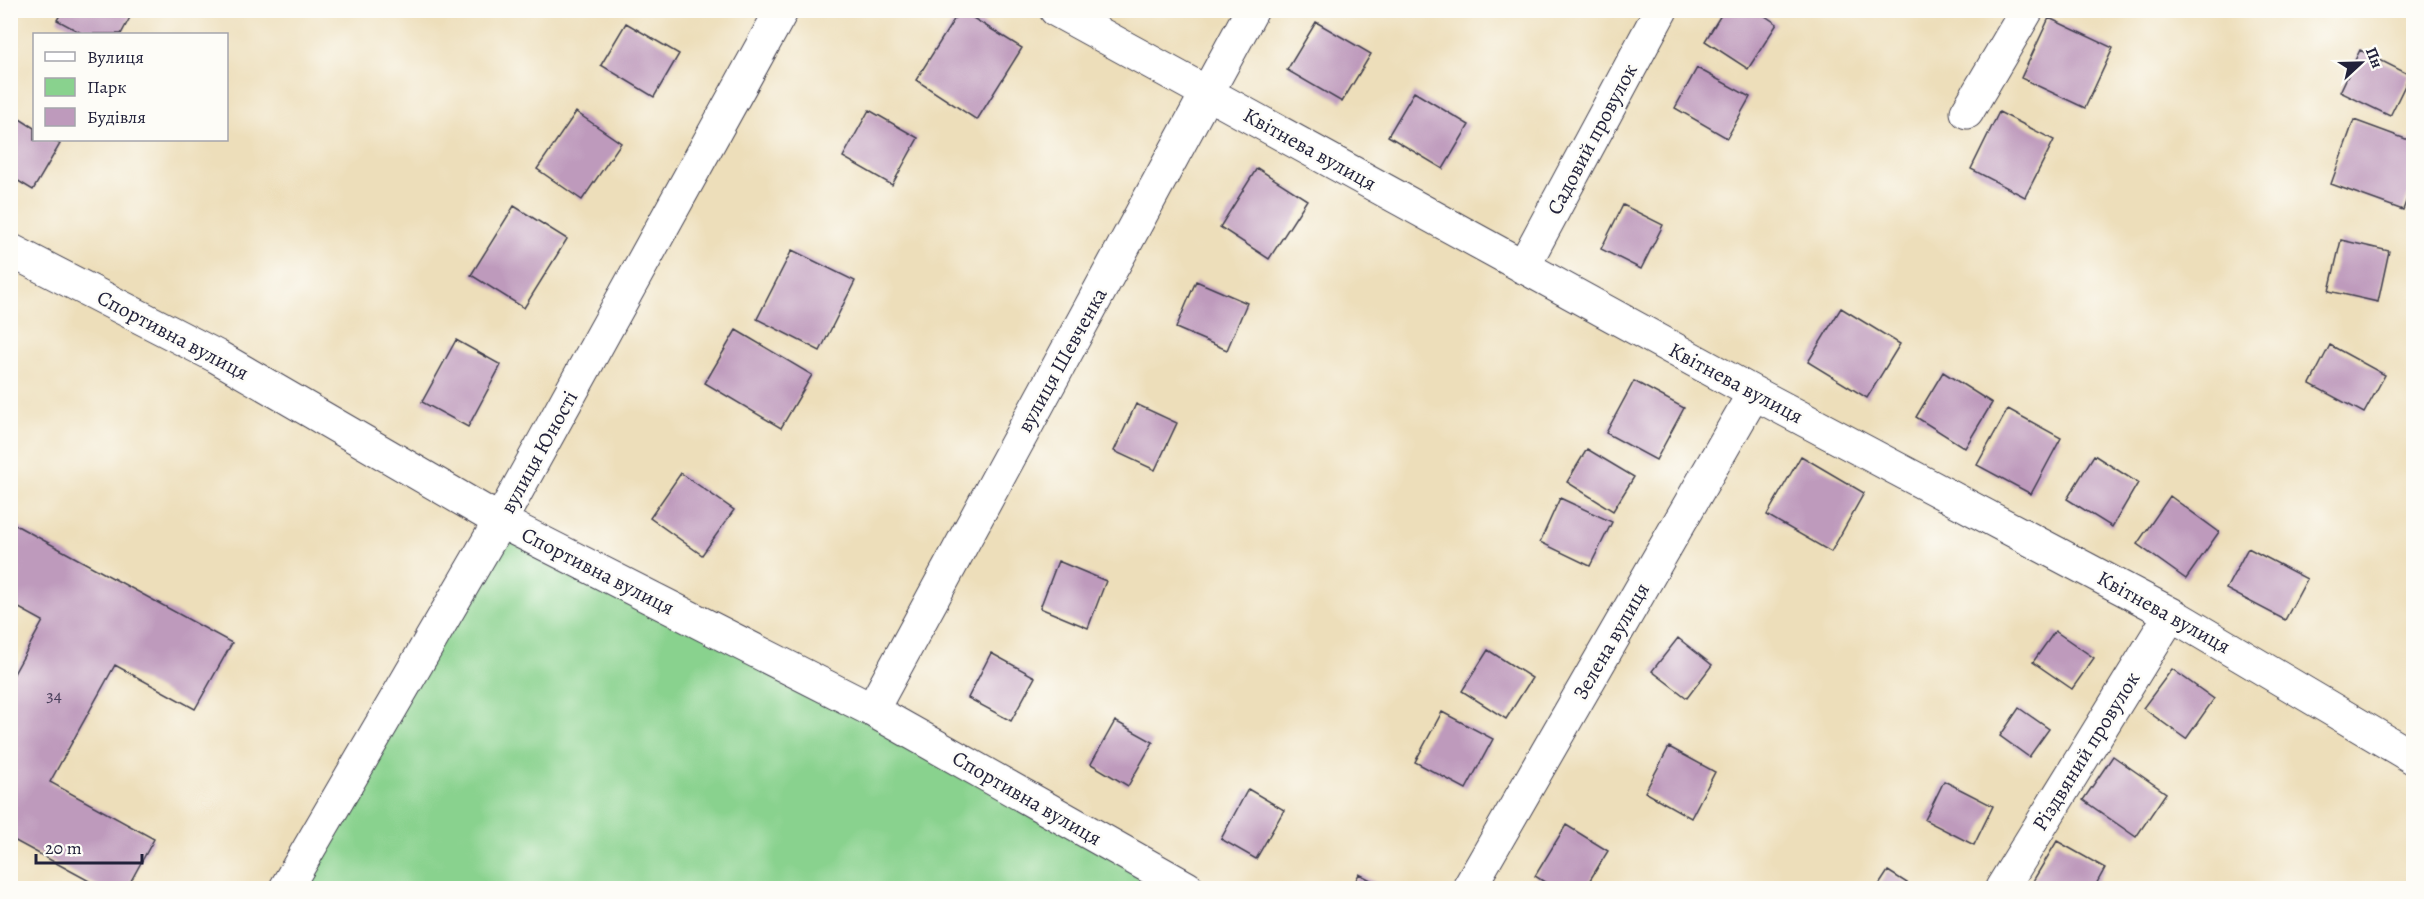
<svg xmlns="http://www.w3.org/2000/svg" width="2424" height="899" viewBox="0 0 2424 899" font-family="Alegreya,serif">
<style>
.green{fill:#89d28e;stroke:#567a64;stroke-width:1.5}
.building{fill:#be9abc}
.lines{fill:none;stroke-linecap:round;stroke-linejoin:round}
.minor-casing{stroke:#403e4e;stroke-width:35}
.minor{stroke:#fff;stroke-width:33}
.labels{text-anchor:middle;stroke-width:5;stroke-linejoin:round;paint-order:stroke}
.number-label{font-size:18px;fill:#49405b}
.street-label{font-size:21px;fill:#22223b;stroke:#fdfcf7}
</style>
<rect width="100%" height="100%" fill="#fdfcf7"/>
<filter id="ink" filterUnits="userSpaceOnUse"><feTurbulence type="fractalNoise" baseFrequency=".0167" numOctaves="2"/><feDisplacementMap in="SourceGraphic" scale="12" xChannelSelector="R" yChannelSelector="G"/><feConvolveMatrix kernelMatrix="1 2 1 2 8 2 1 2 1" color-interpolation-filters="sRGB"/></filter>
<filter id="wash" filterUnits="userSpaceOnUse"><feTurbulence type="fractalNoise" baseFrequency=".008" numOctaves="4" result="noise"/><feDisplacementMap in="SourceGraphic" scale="24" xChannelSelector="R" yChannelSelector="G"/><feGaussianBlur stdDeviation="1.35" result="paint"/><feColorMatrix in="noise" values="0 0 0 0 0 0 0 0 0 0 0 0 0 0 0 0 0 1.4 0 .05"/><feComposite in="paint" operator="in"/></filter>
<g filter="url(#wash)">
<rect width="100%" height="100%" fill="#eddeba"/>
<!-- green -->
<path class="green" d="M500,521L1187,888H286Z"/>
<g id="blocks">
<!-- building -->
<path class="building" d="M63,10H134L121,34H83L57,20Z
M960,10L1022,48L977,120L916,80Z
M1724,10H1756L1777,24L1748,69L1705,41Z
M2049,18L2113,48L2085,108L2021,78Z
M1316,22L1371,54L1342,102L1287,70Z
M626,23L679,54L654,97L601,65Z
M2360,50L2410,75L2390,116L2340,92Z
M1697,68L1750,97L1727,138L1675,108Z
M1414,92L1469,125L1443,169L1388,136Z
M869,110L918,138L892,185L843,157Z
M576,112L621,143L582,200L537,169Z
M1999,112L2054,140L2025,197L1971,169Z
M15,116L34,128V140H53L60,144L33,190L10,176V123Z
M2354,120L2414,142V180L2403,210L2331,184Z
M1257,168L1307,200L1269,259L1220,227Z
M1623,205L1663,225L1641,269L1601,249Z
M514,206L567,239L524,308L471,275Z
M2341,240L2389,251L2378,302L2329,291Z
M792,250L855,281L820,351L757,319Z
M1196,281L1247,303L1227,350L1176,328Z
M1841,308L1900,344L1867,398L1808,362Z
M736,330L812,375L781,428L705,383Z
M456,340L501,365L468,427L422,402Z
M2330,345L2385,375L2364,413L2310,384Z
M1943,372L1992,403L1965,448L1916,417Z
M1634,381L1684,408L1656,460L1606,433Z
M1136,404L1177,423L1155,470L1114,451Z
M2008,409L2061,438L2031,494L1977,465Z
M1587,449L1634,477L1613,511L1567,482Z
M2094,455L2138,483L2112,527L2067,499Z
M1801,456L1864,493L1831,552L1767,515Z
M681,473L734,510L702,555L650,518Z
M2170,496L2219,532L2186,579L2137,544Z
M1560,498L1612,522L1590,566L1540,542Z
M10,522L232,643L195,709L115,665L50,782L154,839L127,888H102L10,838V681L43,621L10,603Z
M2248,548L2307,579L2285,620L2226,589Z
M1058,561L1106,581L1088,628L1040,608Z
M2055,631L2094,658L2072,689L2033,662Z
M1678,638L1712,665L1687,698L1652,671Z
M1488,650L1532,678L1506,719L1462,691Z
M991,653L1035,677L1011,721L968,698Z
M2172,669L2214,699L2186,739L2143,708Z
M2019,708L2049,729L2029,757L2000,736Z
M1442,712L1493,739L1466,789L1415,762Z
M1115,721L1153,742L1128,786L1091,764Z
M1669,747L1715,772L1691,818L1645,792Z
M2113,756L2166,793L2136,837L2083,800Z
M1944,781L1993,806L1974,845L1925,820Z
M1248,789L1284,810L1256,859L1221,839Z
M1566,825L1608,851L1585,888H1554L1535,876Z
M2057,841L2105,868L2094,888L2030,886Z
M1888,871L1915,888H1877Z
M1359,874L1386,888H1352Z"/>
</g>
</g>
<g filter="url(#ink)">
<use href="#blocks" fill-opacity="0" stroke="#403e4e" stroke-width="1.5"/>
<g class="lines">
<defs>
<path id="minor" d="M1056,10L1754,393L2171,614L2414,758
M1967,112L2027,10
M10,250L216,356L500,521L872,710L1187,888
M1523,267L1661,10
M872,710L1252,10
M286,888L500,521L782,10
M1469,888L1754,393
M2002,888L2171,614"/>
</defs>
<!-- minor casing -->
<use href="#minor" class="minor-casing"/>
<!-- minor -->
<use href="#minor" class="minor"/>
</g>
</g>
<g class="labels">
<!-- number labels -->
<g class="number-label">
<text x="54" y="701">34</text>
</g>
<!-- street labels -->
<g class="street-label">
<text transform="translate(1592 139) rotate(-62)" y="7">Садовий провулок</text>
<text transform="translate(1310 149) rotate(29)" y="7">Квітнева вулиця</text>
<text transform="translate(173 335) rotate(28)" y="7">Спортивна вулиця</text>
<text transform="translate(1062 360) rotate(-61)" y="7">вулиця Шевченка</text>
<text transform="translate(1736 383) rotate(28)" y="7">Квітнева вулиця</text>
<text transform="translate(539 452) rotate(-61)" y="7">вулиця Юності</text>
<text transform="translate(598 571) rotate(27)" y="7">Спортивна вулиця</text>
<text transform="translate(2164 612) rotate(29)" y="7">Квітнева вулиця</text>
<text transform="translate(1611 641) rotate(-60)" y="7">Зелена вулиця</text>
<text transform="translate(2086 751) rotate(-58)" y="7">Різдвяний провулок</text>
<text transform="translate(1027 798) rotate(30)" y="7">Спортивна вулиця</text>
</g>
</g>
<!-- margin -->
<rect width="2424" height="899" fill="none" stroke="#fdfcf7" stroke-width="36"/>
<!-- legend -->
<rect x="33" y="33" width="195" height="108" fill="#fdfcf7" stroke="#a5a5ac" stroke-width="1.5"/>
<rect x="45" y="52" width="30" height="9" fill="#ffffff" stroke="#a5a5ac" stroke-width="1.5"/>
<text x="87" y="63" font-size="18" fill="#22223b">Вулиця</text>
<rect x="45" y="78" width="30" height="18" fill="#89d28e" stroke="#a5a5ac" stroke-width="1.5"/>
<text x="87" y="93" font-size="18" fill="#22223b">Парк</text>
<rect x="45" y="108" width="30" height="18" fill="#be9abc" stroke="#a5a5ac" stroke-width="1.5"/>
<text x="87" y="123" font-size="18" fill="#22223b">Будівля</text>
<!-- north arrow -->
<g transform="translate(2361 63) rotate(68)" stroke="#fdfcf7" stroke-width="4.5" paint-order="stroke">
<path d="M0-4.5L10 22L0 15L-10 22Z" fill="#22223b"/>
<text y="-9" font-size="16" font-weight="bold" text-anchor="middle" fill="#22223b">Пн</text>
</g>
<!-- scale -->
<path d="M36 854v9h106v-9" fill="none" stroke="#22223b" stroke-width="3"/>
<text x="45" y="854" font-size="18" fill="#22223b" stroke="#fdfcf7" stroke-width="4.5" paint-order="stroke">20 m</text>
</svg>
